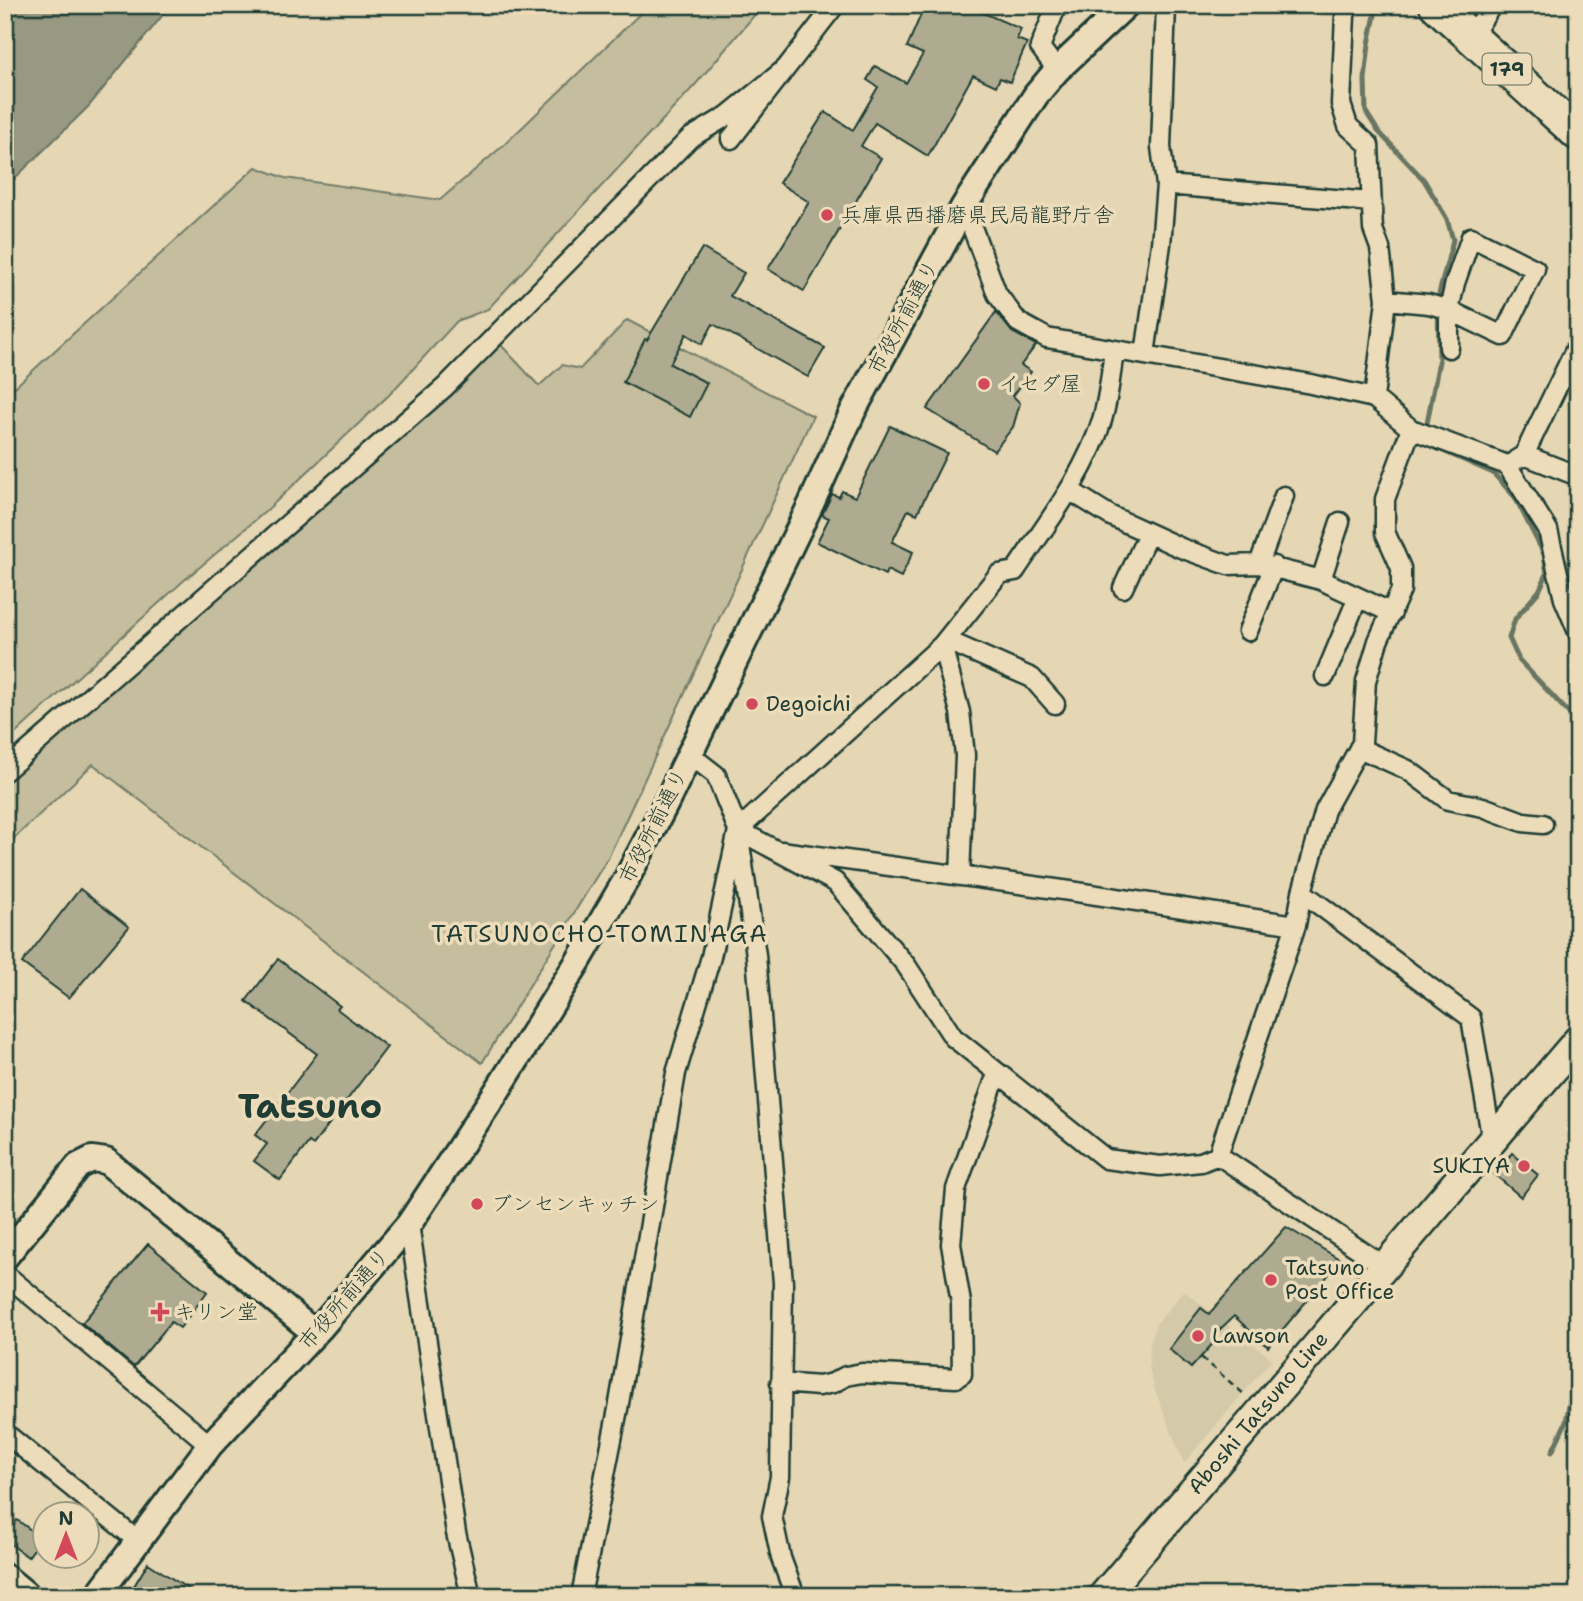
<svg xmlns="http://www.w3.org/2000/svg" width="1583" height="1601" viewBox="0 0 1583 1601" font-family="'Shantell Sans','Klee One',sans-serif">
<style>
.built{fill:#d4c9a9}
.green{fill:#c4bd9e;stroke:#727d69;stroke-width:2}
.water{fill:#979981;stroke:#677462;stroke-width:2}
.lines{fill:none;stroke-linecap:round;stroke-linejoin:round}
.stream{stroke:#677462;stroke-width:5}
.building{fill:#aeab90;stroke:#1f3d34;stroke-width:2}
.street-casing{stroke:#1f3d34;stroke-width:23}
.secondary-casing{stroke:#1f3d34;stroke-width:30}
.primary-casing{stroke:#1f3d34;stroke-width:33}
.highway-casing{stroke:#1f3d34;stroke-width:37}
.path{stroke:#1f3d34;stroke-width:2.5;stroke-dasharray:7 5;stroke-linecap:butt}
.street{stroke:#eddcb9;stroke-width:18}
.secondary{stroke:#eddcb9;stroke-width:24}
.primary{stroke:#eddcb9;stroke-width:28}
.highway{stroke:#eddcb9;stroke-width:32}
.poi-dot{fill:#d1495b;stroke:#eddcb9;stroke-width:2.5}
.labels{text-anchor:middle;stroke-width:7;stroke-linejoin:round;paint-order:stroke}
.shield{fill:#eddcb9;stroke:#5d6d5c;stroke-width:2}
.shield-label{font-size:19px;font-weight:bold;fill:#1f3d34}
.poi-label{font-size:21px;fill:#1f3d34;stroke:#eddcb9;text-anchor:start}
.street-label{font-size:21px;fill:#1f3d34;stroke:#eddcb9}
.quarter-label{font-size:24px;letter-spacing:2px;fill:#1f3d34;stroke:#eddcb9}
.town-label{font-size:35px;font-weight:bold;fill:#1f3d34;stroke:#eddcb9}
</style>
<rect width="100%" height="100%" fill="#e5d6b4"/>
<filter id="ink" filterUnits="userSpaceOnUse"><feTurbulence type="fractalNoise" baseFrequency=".0143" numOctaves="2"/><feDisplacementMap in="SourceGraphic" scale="14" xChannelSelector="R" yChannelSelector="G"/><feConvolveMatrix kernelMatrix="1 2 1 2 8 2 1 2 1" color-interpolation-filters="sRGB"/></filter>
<g filter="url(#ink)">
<!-- built -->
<path class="built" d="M1184,1291L1272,1359L1184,1463L1154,1388L1149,1367L1150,1344L1156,1324Z"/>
<!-- green -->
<path class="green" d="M649,5H763L695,85L488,309L457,321L389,395L266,511L181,583L5,743V396L256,167L285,178L440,200L505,144Z
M627,320L813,416L609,856L482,1063L93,764L5,847V783C168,635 341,497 501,345L539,386L562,365L580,369Z"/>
<!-- water -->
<path class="water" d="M5,5H171L89,106L5,188Z"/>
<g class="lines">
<!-- stream -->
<path class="stream" d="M1377,5L1369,44L1365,79L1366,112L1378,131L1424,180L1447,219L1453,240L1438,298L1439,361L1427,423
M1434,447L1493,473L1515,497L1544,554L1547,574L1539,591L1515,619L1509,638L1519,660L1578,723
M1552,1452L1566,1422L1578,1358"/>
</g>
<!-- building -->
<path class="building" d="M925,5H965L1021,29L1017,39L1027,43L1010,82L1000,78L996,86L973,75L928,156L875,123L861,146L881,158L804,291L768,269L809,202L779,183L825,112L853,130L878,87L867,80L875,66L906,83L923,54L907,47Z
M702,248L744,273L730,296L825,348L808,377L713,324L702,344L686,334L670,364L707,383L690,417L623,382L645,339L647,340Z
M996,312L1012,332L1036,345L1021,365L1031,372L1013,396L1020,403L1013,427L994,451L927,409Z
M890,426L947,453L917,514L908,510L892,542L913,552L901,577L887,570L885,575L817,542L829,518L822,515L832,494L839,497L842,491L855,497Z
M80,889L129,927L69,998L22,963Z
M278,959L340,1006L337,1009L387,1047L313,1145L309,1142L280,1180L254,1161L267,1144L255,1135L317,1054L246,1001Z
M1512,1153L1538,1175L1521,1197L1494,1174Z
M1286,1227L1341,1260L1268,1347L1234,1316L1217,1332L1216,1340L1191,1368L1169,1349L1201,1308L1209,1314Z
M148,1244L207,1292L180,1328L171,1322L134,1367L82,1323Z
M17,1520L42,1538L28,1557L5,1540V1535Z
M148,1563L199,1596H128Z"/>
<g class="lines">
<defs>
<path id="street" d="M1057,5L1040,47L1057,70
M1349,5L1345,15L1341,104L1348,126L1369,145L1373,229L1380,248L1386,300L1374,398
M1471,37L1492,5
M731,139L835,5
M1166,185L1371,202
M964,206L997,294L1018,322L1047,338L1311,384L1374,398L1411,429L1507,465L1548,530L1564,599L1578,632
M1386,300L1429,304L1449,310L1503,336L1535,269L1471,237L1455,283L1449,310V348
M1145,354L1161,244L1166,185L1161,147L1166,5
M1524,455L1578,344
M1516,460L1524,455L1578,476
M1069,490L1111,516L1181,548L1228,565L1259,564L1321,580L1392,613
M1259,564L1284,496
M1321,580L1340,522
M1123,588L1148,534
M1248,631L1274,566
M946,640L1032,678L1055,704
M942,645L960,712L965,755L960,876
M1325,676L1358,597
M1359,748L1408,770L1448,800L1483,807L1523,822L1543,824
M689,754L716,775L738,830L756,955L783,1283L780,1477L772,1516L781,1558L795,1596
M5,771L445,387L690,138L727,116L785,69
M738,830L835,882L906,965L953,1037L1106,1159L1160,1166L1201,1162L1218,1155L1384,1266
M781,851L1070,891L1296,925L1302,892L1325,810L1362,743L1366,681L1378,641L1401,590V568L1385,532V499L1411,429
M1302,892L1471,1018L1492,1141
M1218,1155L1296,925
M409,1224L456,1533L471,1596
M5,1274L210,1445
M780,1383L819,1386L833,1383L846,1376L862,1373L956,1378L962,1374L961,1303L951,1244L956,1189L994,1082L1002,1075
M5,1433L138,1541
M581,1596L618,1409L676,1073L711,957L738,830L942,645L999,574L1015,571C1047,523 1085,475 1102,420C1109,397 1111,373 1114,350"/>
<path id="secondary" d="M5,1257L78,1166L92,1159L106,1161L315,1333
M5,1577L28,1596
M97,1596L210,1445L321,1327L409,1224L497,1091L579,960L627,878L666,803L811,504L853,411L964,206L1036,95L1057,70L1126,5"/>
<path id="primary" d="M1103,1596L1578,1040"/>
<path id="highway" d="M1436,5L1578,134"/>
</defs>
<!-- street casing -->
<use href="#street" class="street-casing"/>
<!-- secondary casing -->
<use href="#secondary" class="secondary-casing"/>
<!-- primary casing -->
<use href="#primary" class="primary-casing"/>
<!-- highway casing -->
<use href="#highway" class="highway-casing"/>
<!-- path -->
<path class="path" d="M1201,1357L1245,1395"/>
<!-- street -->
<use href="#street" class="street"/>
<!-- secondary -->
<use href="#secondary" class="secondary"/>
<!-- primary -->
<use href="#primary" class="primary"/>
<!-- highway -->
<use href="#highway" class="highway"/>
</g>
</g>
<!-- markers -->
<g class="poi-dot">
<circle cx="827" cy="215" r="7"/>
<circle cx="984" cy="384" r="7"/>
<circle cx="752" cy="704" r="7"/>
<circle cx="1524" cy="1166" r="7"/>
<circle cx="477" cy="1204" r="7"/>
<circle cx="1271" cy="1280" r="7"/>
<path d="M156.5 1301.5h7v7h7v7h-7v7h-7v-7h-7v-7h7z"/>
<circle cx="1198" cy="1336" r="7"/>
</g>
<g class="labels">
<!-- shield labels -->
<rect class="shield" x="1482.5" y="53.5" width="49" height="31" rx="5"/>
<g class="shield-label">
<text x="1507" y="76">179</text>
</g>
<!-- poi labels -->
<g class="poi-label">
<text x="841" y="222">兵庫県西播磨県民局龍野庁舎</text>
<text x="998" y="391">イセダ屋</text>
<text x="766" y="711">Degoichi</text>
<text x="1510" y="1173" text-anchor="end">SUKIYA</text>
<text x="491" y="1211">ブンセンキッチン</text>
<text x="1285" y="1275">Tatsuno<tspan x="1285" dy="24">Post Office</tspan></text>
<text x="174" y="1319">キリン堂</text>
<text x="1212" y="1343">Lawson</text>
</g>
<!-- street labels -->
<g class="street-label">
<text transform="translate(903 317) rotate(-62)" y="7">市役所前通り</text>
<text transform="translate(653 826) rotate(-63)" y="7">市役所前通り</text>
<text transform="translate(344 1299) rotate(-49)" y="7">市役所前通り</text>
<text transform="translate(1258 1413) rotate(-50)" y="7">Aboshi Tatsuno Line</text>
</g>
<!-- quarter labels -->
<g class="quarter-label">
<text x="600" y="942">TATSUNOCHO-TOMINAGA</text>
</g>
<!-- town labels -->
<g class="town-label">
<text x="310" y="1118">Tatsuno</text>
</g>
</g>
<!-- margin -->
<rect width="1583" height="1601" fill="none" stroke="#eddcb9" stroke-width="28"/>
<rect x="14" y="14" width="1555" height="1573" fill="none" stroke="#1f3d34" stroke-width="2.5" filter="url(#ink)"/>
<!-- north arrow -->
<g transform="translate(66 1535)"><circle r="33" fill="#eddcb9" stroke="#9b9c84" stroke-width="2"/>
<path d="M0-5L12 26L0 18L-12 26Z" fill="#d1495b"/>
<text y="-10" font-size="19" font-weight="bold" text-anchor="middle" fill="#1f3d34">N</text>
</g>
</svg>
